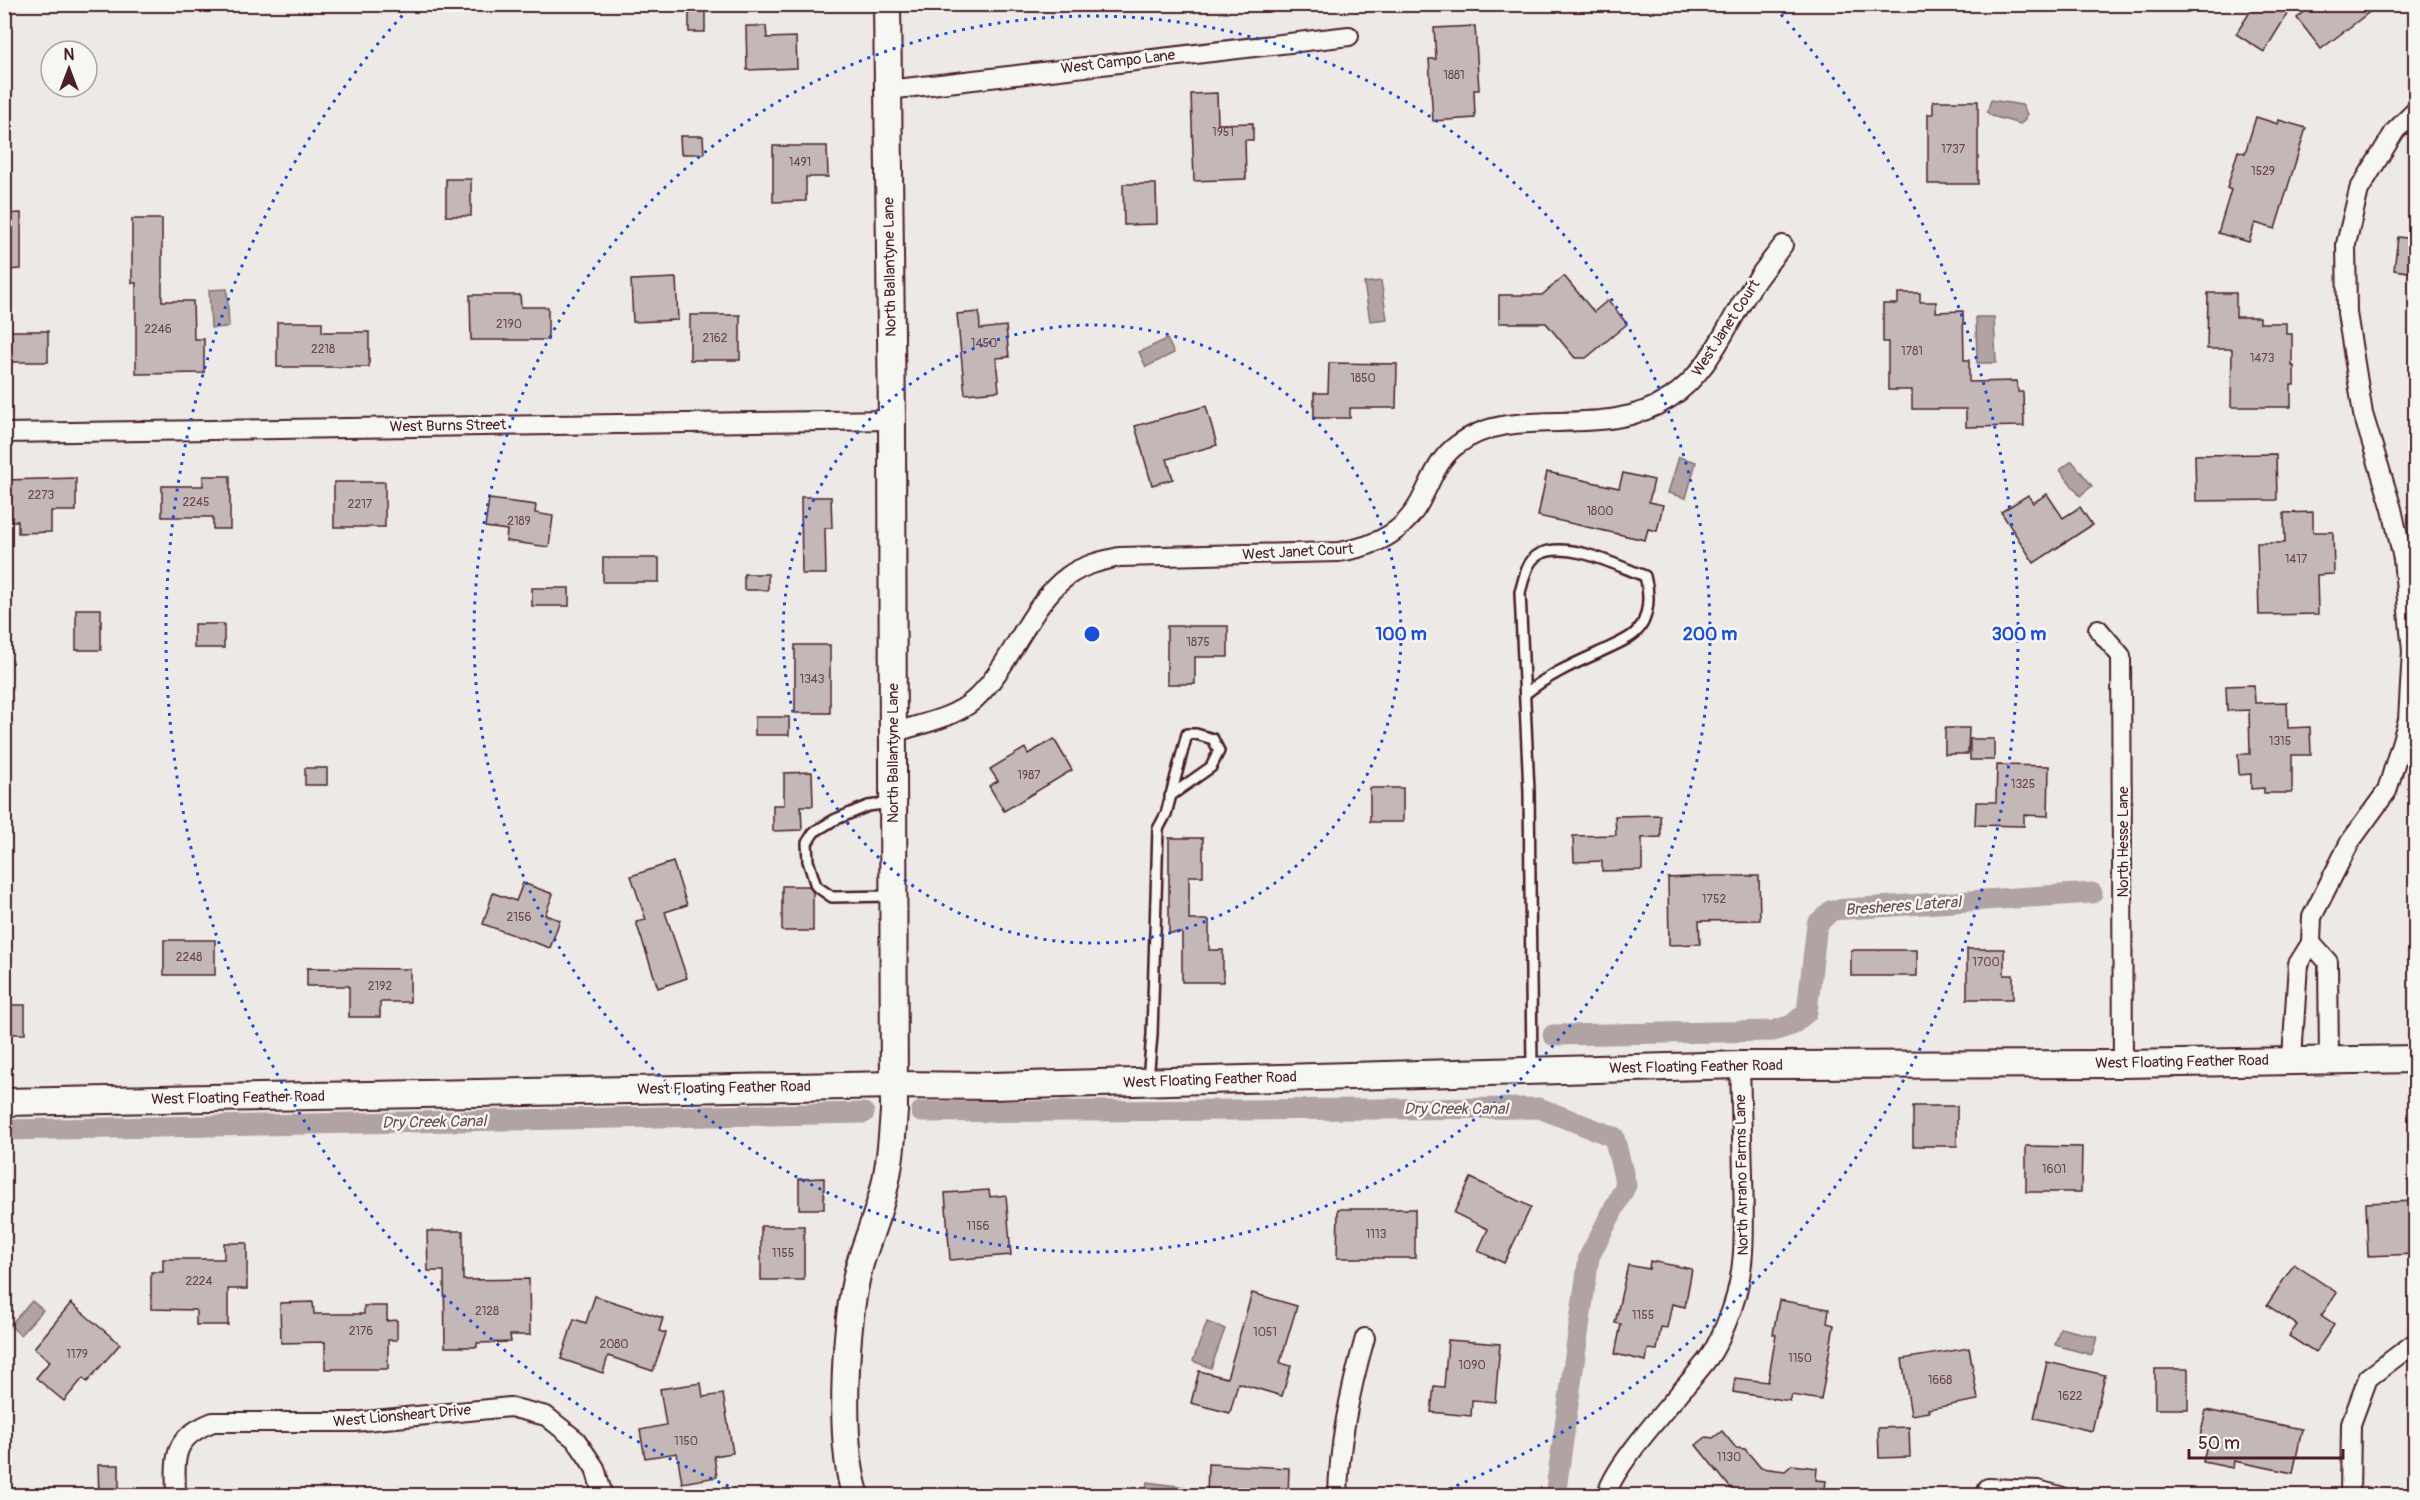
<svg xmlns="http://www.w3.org/2000/svg" width="2420" height="1500" font-family="Pangolin,sans-serif">
<style>
.water{fill:#b1a2a3;stroke:#886e73;stroke-width:1.5}
.lines{fill:none;stroke-linecap:round;stroke-linejoin:round}
.canal{stroke:#b1a2a3;stroke-width:21}
.building{fill:#c4b7b7;stroke:#4a1f2b;stroke-width:1.5}
.lane-casing{stroke:#4a1f2b;stroke-width:14}
.street-casing{stroke:#4a1f2b;stroke-width:22}
.secondary-casing{stroke:#4a1f2b;stroke-width:30}
.lane{stroke:#f6f6f2;stroke-width:9}
.street{stroke:#f6f6f2;stroke-width:18}
.secondary{stroke:#f6f6f2;stroke-width:26}
.ring{fill:none;stroke:#1d4ed8;stroke-width:3;stroke-dasharray:3 6}
.labels{text-anchor:middle;dominant-baseline:central;stroke-width:5;stroke-linejoin:round;paint-order:stroke}
.number-label{font-size:12px;fill:#68454e}
.street-label{font-size:15px;fill:#4a1f2b;stroke:#f6f6f2}
.water-label{font-size:16px;font-style:italic;fill:#6e4d55;stroke:#f6f6f2}
.centre{fill:#1d4ed8;stroke:#f6f6f2;stroke-width:3}
.ring-label{font-size:18px;text-anchor:middle;font-weight:bold;fill:#1d4ed8;stroke:#f6f6f2;stroke-width:5;stroke-linejoin:round;paint-order:stroke}
</style>
<rect width="100%" height="100%" fill="#ece9e6"/>
<filter id="ink" filterUnits="userSpaceOnUse"><feTurbulence type="fractalNoise" baseFrequency=".0167" numOctaves="2"/><feDisplacementMap in="SourceGraphic" scale="12" xChannelSelector="R" yChannelSelector="G"/><feConvolveMatrix kernelMatrix="1 2 1 2 8 2 1 2 1" color-interpolation-filters="sRGB"/></filter>
<g filter="url(#ink)">
<g class="water">
<polygon points="1991,100 2022,105 2027,114 2024,121 2020,124 1992,116 1987,112"/>
<polygon points="1381,281 1387,319 1370,321 1364,283"/>
<polygon points="227,289 229,327 211,328 209,290"/>
<polygon points="1976,317 1994,317 1996,363 1977,363"/>
<polygon points="1167,339 1174,353 1146,367 1139,352"/>
<polygon points="1679,457 1696,462 1686,498 1668,493"/>
<polygon points="2072,461 2092,486 2080,496 2060,470"/>
<polygon points="32,1301 43,1310 20,1335 10,1325"/>
<polygon points="1207,1322 1225,1329 1211,1368 1193,1361"/>
<polygon points="2060,1328 2097,1337 2092,1355 2055,1345"/>
<polygon points="1147,1482 1184,1487 1183,1495 1145,1495"/>
</g>
<g class="lines">
<g class="canal">
<polyline points="1553,1035 1773,1031 1792,1025 1807,1012 1817,924 1832,910 2092,893"/>
<polyline points="921,1112 1539,1108 1614,1137 1626,1185 1589,1257 1555,1496"/>
<polyline points="4,1130 864,1113"/>
</g>
</g>
<g class="building">
<rect x="689" y="4" width="16" height="28"/>
<polygon points="2255,4 2274,4 2288,13 2264,52 2236,34"/>
<polygon points="2314,4 2380,4 2321,49 2297,18"/>
<polygon points="746,26 766,26 767,38 796,37 797,68 747,70"/>
<polygon points="1475,26 1479,90 1474,90 1475,118 1433,121 1429,59 1436,59 1434,28"/>
<polygon points="1217,93 1218,124 1253,123 1253,140 1245,140 1246,179 1194,181 1191,94"/>
<polygon points="1933,101 1978,101 1978,184 1928,184 1928,114 1933,114"/>
<polygon points="2256,117 2278,124 2279,120 2306,128 2275,229 2255,223 2249,242 2218,233 2231,190 2227,188 2238,151 2245,153"/>
<polygon points="680,136 703,136 704,154 681,154"/>
<polygon points="773,146 827,146 828,177 806,177 806,201 773,202"/>
<rect x="446" y="179" width="25" height="37"/>
<polygon points="1123,184 1156,184 1157,224 1124,225"/>
<polygon points="21,213 21,269 4,270 4,214"/>
<polygon points="132,219 162,219 162,301 193,301 194,339 204,339 204,373 136,374 136,283 132,283"/>
<polygon points="2398,237 2415,239 2415,273 2394,270"/>
<polygon points="1564,276 1594,312 1608,300 1627,324 1586,358 1575,358 1546,323 1499,323 1499,295 1542,295"/>
<polygon points="676,278 678,320 633,322 631,280"/>
<polygon points="1898,293 1920,293 1920,302 1936,302 1936,312 1963,311 1964,360 1969,360 1969,382 2017,381 2018,392 2023,392 2024,426 1966,427 1966,409 1912,409 1912,390 1888,390 1888,342 1883,342 1883,304 1898,304"/>
<polygon points="2208,293 2236,293 2236,317 2260,317 2260,323 2286,323 2286,334 2292,334 2292,366 2294,366 2294,385 2291,385 2291,407 2231,407 2232,349 2207,349"/>
<polygon points="470,295 520,295 521,307 548,307 548,340 471,340"/>
<polygon points="979,312 980,329 1006,326 1009,357 996,358 999,391 965,394 957,314"/>
<rect x="690" y="315" width="50" height="45"/>
<polygon points="277,322 322,322 322,332 369,332 369,367 277,367"/>
<rect x="4" y="331" width="44" height="31"/>
<polygon points="1329,363 1397,364 1396,408 1350,408 1350,418 1314,418 1314,393 1328,393"/>
<polygon points="1206,406 1217,445 1167,459 1173,479 1152,485 1135,426"/>
<polygon points="2276,454 2277,500 2196,501 2195,455"/>
<polygon points="1547,472 1619,488 1623,473 1654,480 1649,502 1663,505 1657,531 1648,529 1645,540 1538,516"/>
<polygon points="203,476 230,476 230,529 213,529 213,517 162,517 162,486 203,486"/>
<polygon points="76,478 76,511 51,511 51,532 18,533 18,521 6,521 5,480"/>
<rect x="334" y="482" width="51" height="45"/>
<polygon points="2047,494 2063,518 2080,507 2092,525 2034,563 2001,512 2028,495 2033,503"/>
<polygon points="801,497 831,497 832,528 825,528 826,574 802,574"/>
<polygon points="489,499 536,505 535,513 553,516 549,547 506,541 507,530 485,527"/>
<polygon points="2313,512 2313,532 2333,532 2334,574 2317,575 2318,614 2259,615 2257,543 2285,543 2284,513"/>
<rect x="603" y="558" width="56" height="24"/>
<rect x="744" y="574" width="24" height="16"/>
<rect x="532" y="588" width="37" height="18"/>
<rect x="76" y="609" width="25" height="41"/>
<rect x="194" y="624" width="30" height="24"/>
<polygon points="1167,626 1228,626 1228,657 1195,657 1195,684 1167,684"/>
<rect x="795" y="645" width="35" height="68"/>
<polygon points="2254,685 2255,703 2287,702 2288,728 2310,727 2311,755 2292,755 2292,793 2264,793 2264,788 2251,789 2251,774 2239,775 2238,754 2250,754 2249,710 2227,711 2226,686"/>
<rect x="755" y="717" width="34" height="18"/>
<polygon points="1945,728 1969,728 1968,754 1945,754"/>
<polygon points="1054,739 1072,770 1004,811 989,786 998,781 990,769 1025,748 1028,754"/>
<rect x="1970" y="739" width="24" height="21"/>
<polygon points="1997,765 2049,766 2048,816 2024,815 2024,826 1975,825 1976,802 1996,802"/>
<rect x="305" y="768" width="22" height="17"/>
<polygon points="812,772 813,806 801,806 802,830 773,831 773,805 784,805 784,773"/>
<rect x="1370" y="788" width="33" height="34"/>
<polygon points="1660,815 1661,837 1642,838 1642,870 1602,871 1602,861 1574,862 1573,836 1616,835 1615,816"/>
<polygon points="1169,838 1203,838 1203,876 1189,876 1189,920 1209,920 1209,950 1223,950 1223,982 1182,982 1182,933 1169,933"/>
<polygon points="673,862 687,905 665,912 687,978 658,988 636,922 646,920 631,876"/>
<polygon points="1715,876 1759,876 1760,920 1699,921 1700,944 1669,945 1668,878"/>
<polygon points="523,883 553,894 545,915 560,920 550,948 483,924 493,893 516,901"/>
<polygon points="782,886 809,886 813,892 813,931 782,931"/>
<rect x="164" y="940" width="51" height="35"/>
<polygon points="1967,949 2004,949 2004,975 2013,975 2013,999 1967,999"/>
<rect x="1851" y="950" width="66" height="26"/>
<polygon points="307,968 410,969 410,1002 380,1002 380,1017 349,1017 349,986 307,986"/>
<rect x="4" y="1005" width="21" height="29"/>
<rect x="1913" y="1106" width="44" height="40"/>
<polygon points="2026,1146 2082,1147 2081,1192 2026,1192"/>
<polygon points="824,1178 824,1209 799,1209 799,1179"/>
<polygon points="1471,1178 1531,1207 1504,1263 1478,1251 1488,1229 1454,1213"/>
<polygon points="989,1190 990,1197 1006,1195 1011,1255 950,1260 945,1193"/>
<polygon points="2415,1201 2415,1254 2368,1256 2366,1203"/>
<polygon points="1338,1209 1415,1209 1415,1258 1337,1258"/>
<rect x="761" y="1226" width="43" height="54"/>
<polygon points="427,1231 463,1231 463,1280 529,1279 530,1335 510,1335 511,1342 477,1343 477,1347 445,1347 444,1271 428,1271"/>
<polygon points="224,1243 247,1243 247,1289 228,1289 228,1325 196,1325 196,1310 151,1309 151,1272 163,1272 163,1259 224,1259"/>
<polygon points="1650,1261 1692,1269 1685,1307 1672,1304 1667,1328 1661,1327 1657,1350 1648,1349 1646,1361 1615,1354 1621,1324 1615,1323 1628,1265 1649,1269"/>
<polygon points="2294,1264 2337,1293 2321,1316 2334,1325 2315,1353 2289,1336 2297,1325 2267,1305"/>
<polygon points="1252,1293 1297,1306 1280,1363 1291,1366 1282,1396 1238,1383 1230,1413 1191,1403 1199,1371 1227,1378"/>
<polygon points="595,1296 663,1318 659,1331 666,1333 653,1371 608,1356 603,1373 561,1359 574,1319 586,1323"/>
<polygon points="1779,1300 1829,1309 1827,1323 1834,1325 1821,1400 1792,1395 1790,1401 1733,1392 1735,1378 1768,1382 1776,1335 1773,1334"/>
<polygon points="313,1302 314,1314 364,1314 364,1306 387,1306 387,1321 397,1320 397,1340 388,1340 388,1369 325,1369 325,1342 281,1343 280,1303"/>
<polygon points="71,1303 120,1344 87,1382 83,1378 64,1401 36,1378 50,1361 34,1348"/>
<polygon points="1448,1340 1500,1344 1495,1402 1472,1400 1471,1416 1431,1412 1434,1386 1444,1387"/>
<polygon points="1969,1348 1978,1400 1928,1409 1929,1412 1911,1415 1902,1359"/>
<polygon points="2047,1362 2105,1375 2092,1431 2034,1418"/>
<rect x="2155" y="1369" width="33" height="40"/>
<polygon points="701,1383 703,1397 723,1394 733,1453 714,1456 717,1477 682,1483 677,1453 645,1458 640,1430 666,1425 660,1389"/>
<polygon points="2206,1410 2302,1429 2293,1473 2234,1461 2233,1468 2203,1462 2208,1439 2200,1437"/>
<polygon points="1909,1427 1910,1457 1879,1458 1878,1428"/>
<polygon points="1722,1431 1736,1448 1745,1449 1761,1468 1785,1471 1792,1465 1817,1468 1816,1480 1826,1481 1824,1496 1737,1496 1696,1445 1706,1437 1713,1438"/>
<polygon points="1208,1464 1289,1468 1288,1496 1207,1496"/>
<polygon points="98,1465 119,1465 119,1496 99,1496"/>
</g>
<g class="lines">
<defs>
<g id="lane">
<path d="M1525,694C1547,676 1571,665 1598,653C1609,647 1625,642 1635,633C1650,620 1650,594 1645,576C1617,566 1567,539 1538,555C1526,562 1524,580 1520,592L1529,791L1532,1069"/>
<polyline points="891,803 868,806 834,820 814,832 807,843 808,861 816,886 832,897 892,896"/>
<polyline points="1148,1079 1152,1035 1158,829 1166,814 1187,734 1196,734 1213,739 1219,751 1211,767 1170,796"/>
</g>
<g id="street">
<polyline points="888,90 1349,36"/>
<polyline points="4,433 892,420"/>
<polyline points="2098,629 2121,656 2123,1064"/>
<path d="M893,733C919,724 953,719 974,700C1011,667 1030,603 1068,576C1083,565 1101,561 1119,557L1339,552C1378,546 1407,531 1424,494C1433,476 1440,457 1457,445C1515,401 1601,443 1670,398C1708,373 1724,330 1748,293C1758,276 1771,261 1783,245"/>
<polyline points="2311,943 2312,917 2350,842 2387,791 2408,720 2412,651 2403,559 2392,509 2363,414 2347,313 2346,244 2359,190 2395,131 2416,110"/>
<polyline points="2292,1059 2298,964 2311,943 2328,962 2329,1059"/>
<polyline points="1988,1488 2038,1490 2060,1496"/>
<path d="M176,1496C175,1456 172,1438 213,1422H354L510,1407L546,1416L576,1440L595,1468L603,1496"/>
<path d="M1338,1496C1339,1441 1350,1390 1365,1338"/>
<path d="M1607,1496C1609,1468 1687,1387 1707,1360C1715,1350 1721,1336 1726,1324C1748,1276 1744,1226 1743,1175C1742,1139 1741,1102 1740,1065"/>
<polyline points="2350,1496 2351,1424 2368,1378 2413,1344"/>
</g>
<g id="secondary">
<polyline points="4,1102 894,1085 993,1086 1740,1065 2123,1064 2416,1059"/>
<path d="M856,1496C838,1443 845,1322 859,1267C866,1242 877,1218 883,1193C890,1166 892,1139 894,1111L892,420L887,4"/>
</g>
</defs>
<use href="#lane" class="lane-casing"/>
<use href="#street" class="street-casing"/>
<use href="#secondary" class="secondary-casing"/>
<use href="#lane" class="lane"/>
<use href="#street" class="street"/>
<use href="#secondary" class="secondary"/>
</g>
</g>
<g class="ring">
<circle cx="1092" cy="634" r="309"/>
<circle cx="1092" cy="634" r="618"/>
<path d="M745 1493A927 927 0 0 1 409 8M1775 8A927 927 0 0 1 1439 1493"/>
</g>
<g class="labels">
<g class="number-label">
<text x="1454" y="75">1881</text>
<text x="1223" y="132">1951</text>
<text x="1953" y="149">1737</text>
<text x="800" y="162">1491</text>
<text x="2263" y="171">1529</text>
<text x="509" y="324">2190</text>
<text x="158" y="329">2246</text>
<text x="715" y="338">2162</text>
<text x="984" y="343">1450</text>
<text x="323" y="349">2218</text>
<text x="1912" y="351">1781</text>
<text x="2262" y="358">1473</text>
<text x="1363" y="378">1850</text>
<text x="41" y="495">2273</text>
<text x="196" y="502">2245</text>
<text x="360" y="504">2217</text>
<text x="1600" y="511">1800</text>
<text x="519" y="521">2189</text>
<text x="2296" y="559">1417</text>
<text x="1198" y="642">1875</text>
<text x="812" y="679">1343</text>
<text x="2280" y="741">1315</text>
<text x="1029" y="775">1987</text>
<text x="2023" y="784">1325</text>
<text x="1714" y="899">1752</text>
<text x="519" y="917">2156</text>
<text x="189" y="957">2248</text>
<text x="1986" y="962">1700</text>
<text x="380" y="986">2192</text>
<text x="2054" y="1169">1601</text>
<text x="978" y="1226">1156</text>
<text x="1376" y="1234">1113</text>
<text x="783" y="1253">1155</text>
<text x="199" y="1281">2224</text>
<text x="487" y="1311">2128</text>
<text x="1643" y="1315">1155</text>
<text x="361" y="1331">2176</text>
<text x="1265" y="1332">1051</text>
<text x="614" y="1344">2080</text>
<text x="77" y="1354">1179</text>
<text x="1800" y="1358">1150</text>
<text x="1472" y="1365">1090</text>
<text x="1940" y="1380">1668</text>
<text x="2070" y="1396">1622</text>
<text x="686" y="1441">1150</text>
<text x="1729" y="1457">1130</text>
</g>
<g class="street-label">
<text transform="translate(1118 62) rotate(-7)">West Campo Lane</text>
<text transform="translate(890 267) rotate(-91)">North Ballantyne Lane</text>
<text transform="translate(1726 328) rotate(-57)">West Janet Court</text>
<text transform="translate(448 426) rotate(-1)">West Burns Street</text>
<text transform="translate(1298 552) rotate(-3)">West Janet Court</text>
<text transform="translate(893 753) rotate(-90)">North Ballantyne Lane</text>
<text transform="translate(2123 842) rotate(-90)">North Hesse Lane</text>
<text transform="translate(2182 1062) rotate(-1)">West Floating Feather Road</text>
<text transform="translate(1696 1067) rotate(-1)">West Floating Feather Road</text>
<text transform="translate(1210 1080) rotate(-2)">West Floating Feather Road</text>
<text transform="translate(724 1088) rotate(-1)">West Floating Feather Road</text>
<text transform="translate(238 1098) rotate(-1)">West Floating Feather Road</text>
<text transform="translate(1742 1175) rotate(-91)">North Arrano Farms Lane</text>
<text transform="translate(402 1416) rotate(-5)">West Lionsheart Drive</text>
</g>
<g class="water-label">
<text transform="translate(1903 906) rotate(-4)">Bresheres Lateral</text>
<text x="1456" y="1109">Dry Creek Canal</text>
<text transform="translate(434 1122) rotate(-1)">Dry Creek Canal</text>
</g>
</g>
<circle cx="1092" cy="634" r="9" class="centre"/>
<g class="ring-label">
<text x="1401" y="640">100 m</text>
<text x="1710" y="640">200 m</text>
<text x="2019" y="640">300 m</text>
</g>
<rect width="2420" height="1500" fill="none" stroke="#f6f6f2" stroke-width="24"/>
<rect x="12" y="12" width="2396" height="1476" fill="none" stroke="#4a1f2b" stroke-width="2" filter="url(#ink)"/>
<g transform="translate(69 69)"><circle r="28" fill="#f6f6f2" stroke="#b1a0a2" stroke-width="1.5"/>
<path d="M0-4.5L10 22L0 15L-10 22Z" fill="#4a1f2b"/>
<text y="-9" font-size="16" font-weight="bold" text-anchor="middle" fill="#4a1f2b">N</text>
</g>
<path d="M2189 1449v9h154v-9" fill="none" stroke="#4a1f2b" stroke-width="3"/>
<text x="2198" y="1449" font-size="18" fill="#4a1f2b" stroke="#f6f6f2" stroke-width="4.5" paint-order="stroke">50 m</text>
</svg>
